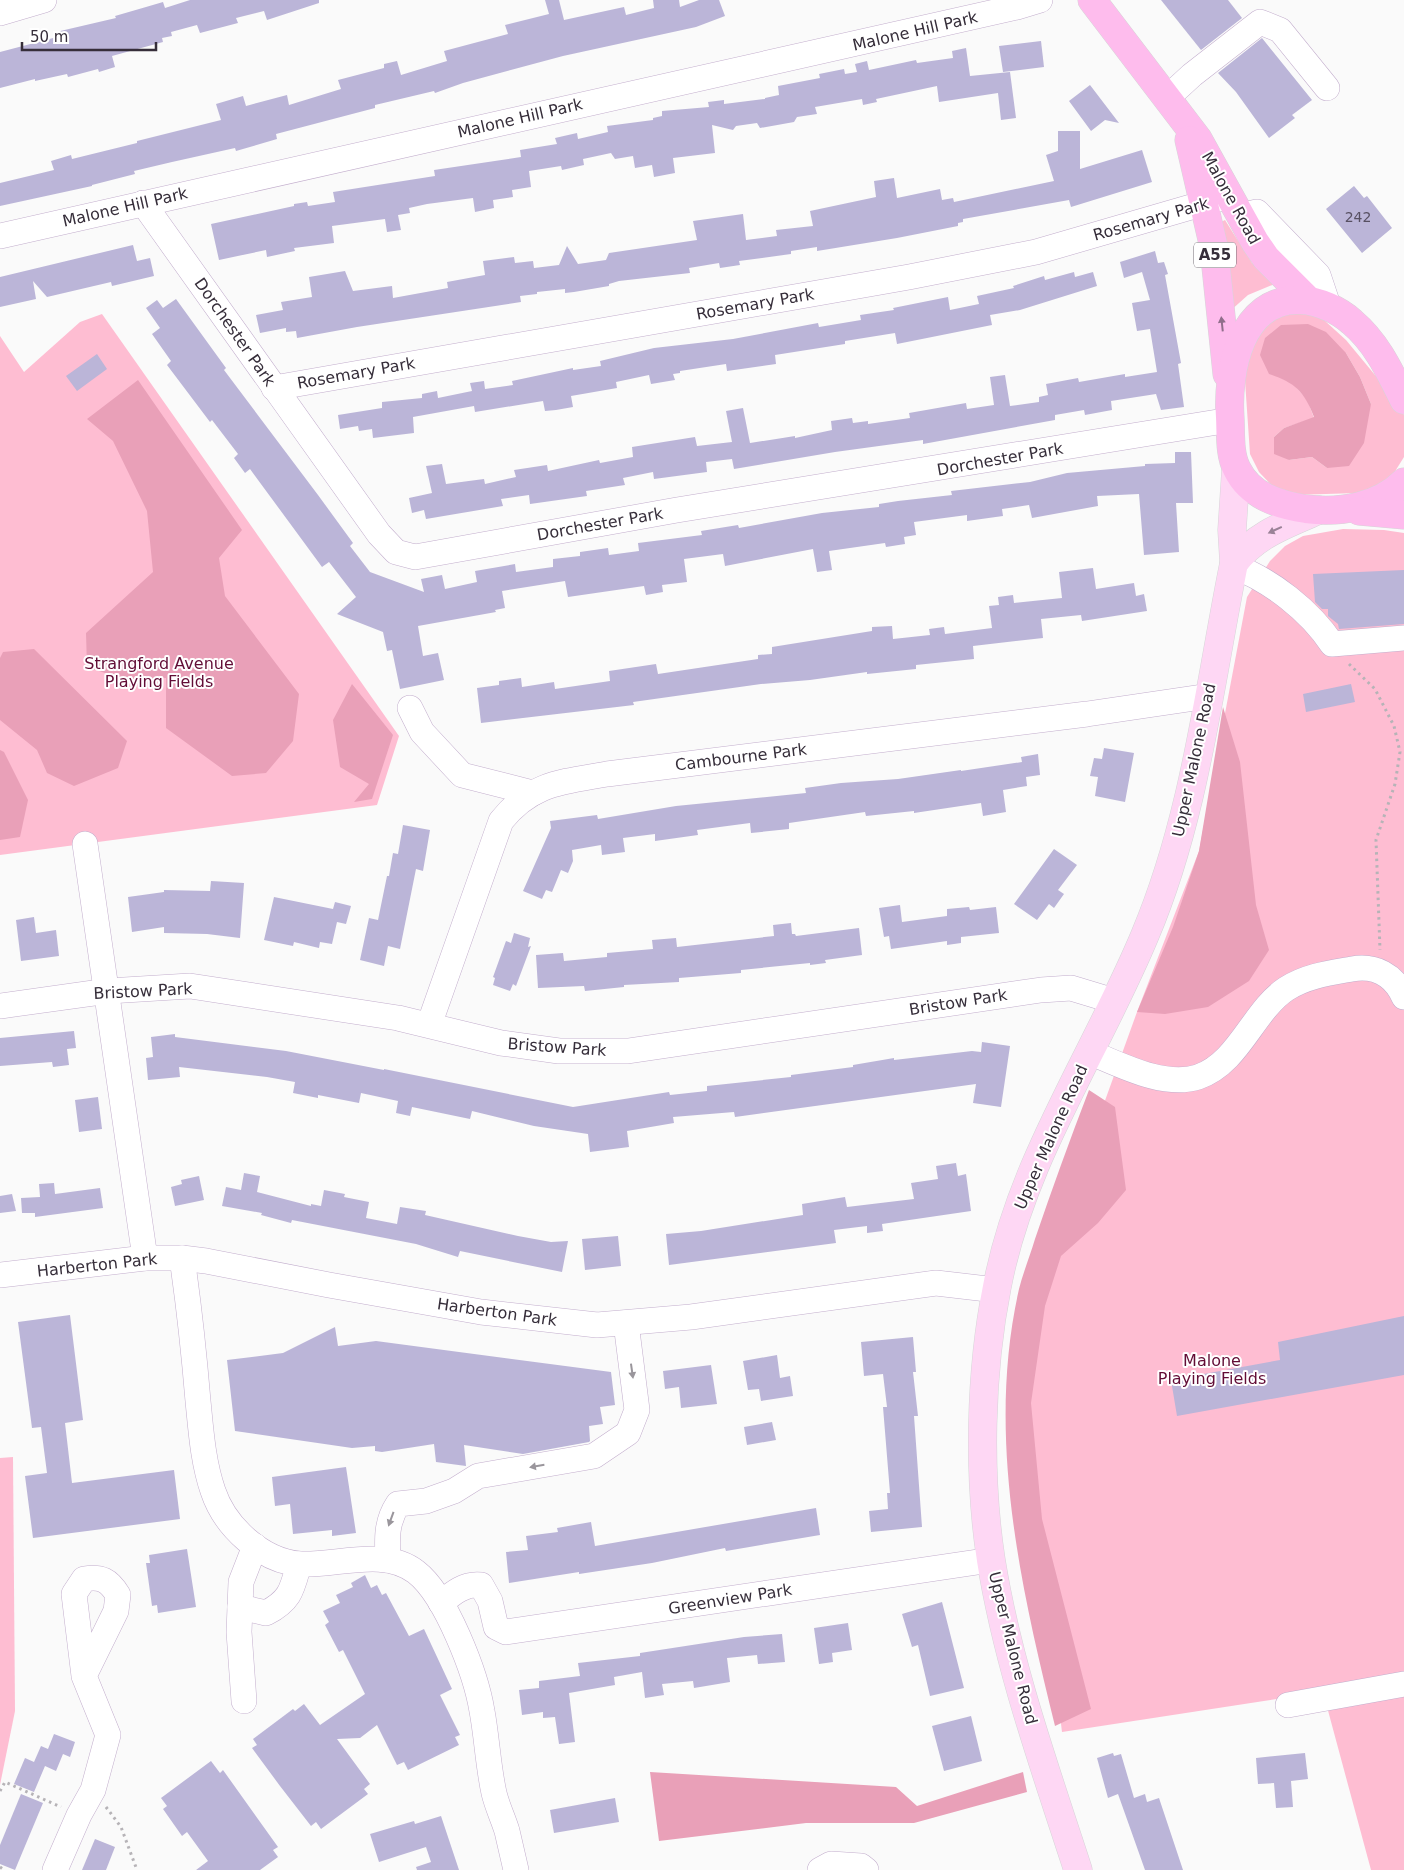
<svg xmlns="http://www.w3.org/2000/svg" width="1404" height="1870" font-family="'DejaVu Sans',sans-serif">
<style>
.green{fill:#febdd2;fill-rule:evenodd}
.forest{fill:#e9a0b8}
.building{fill:#bbb5d8}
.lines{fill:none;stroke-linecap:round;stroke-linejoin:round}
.minor-casing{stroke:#c3aecd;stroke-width:26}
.major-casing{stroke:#d7d5d8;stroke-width:29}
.highway-casing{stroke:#d7d5d8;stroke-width:29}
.path{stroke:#b6b3b7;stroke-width:3;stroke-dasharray:2.5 4;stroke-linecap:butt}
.minor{stroke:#fff;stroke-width:25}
.major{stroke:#fed7f4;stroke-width:28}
.highway{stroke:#febced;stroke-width:28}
.oneway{fill:#906e8b}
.oneway2{fill:#9a8297}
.oneway3{fill:#9a969c}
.labels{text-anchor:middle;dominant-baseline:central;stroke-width:4;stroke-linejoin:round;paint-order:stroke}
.number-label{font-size:14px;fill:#575062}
.shield{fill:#fff;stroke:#726d75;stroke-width:1}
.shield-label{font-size:15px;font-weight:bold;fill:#362e3a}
.street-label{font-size:16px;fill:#362e3a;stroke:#fff}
.park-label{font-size:16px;fill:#620d36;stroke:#fff}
</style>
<rect width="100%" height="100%" fill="#fafafa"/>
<g class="green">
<polygon points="1225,220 1252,263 1277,283 1248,295 1229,312 1217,224"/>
<path d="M1306,312L1324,320L1346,340L1399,404L1404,415V457L1394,473L1377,486L1358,493L1293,495L1274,488L1259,472L1250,454L1244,366L1248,346L1273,315ZM1346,353L1360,377L1371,404L1327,468L1312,457L1289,460L1274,437L1284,428L1314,418L1307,399L1291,382Z"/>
<polygon points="102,314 399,736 377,805 0,855 0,336 24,372 80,322"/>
<polygon points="1343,529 1384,530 1404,533 1404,1870 1371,1870 1323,1692 1062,1732 1016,1347 1137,1012 1199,851 1247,597 1270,561 1285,546 1303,536"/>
<polygon points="13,1457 15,1711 0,1785 0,1458"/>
</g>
<g class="forest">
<path d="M1308,324L1326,332L1346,353L1360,377L1371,404L1364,443L1349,466L1327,468L1312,457L1289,460L1274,454V437L1284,428L1314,417C1304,391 1295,383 1269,374L1260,355L1265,338L1281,325Z"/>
<polygon points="138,380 242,530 219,558 225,596 299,694 293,741 266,773 232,776 166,728 166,678 129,681 87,667 86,633 153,572 147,511 113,441 87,419"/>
<polygon points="34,649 127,741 118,768 74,786 47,773 37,750 0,720 0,658 3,652"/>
<polygon points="352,684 393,735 372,799 354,802 369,784 340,767 333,720"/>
<polygon points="1223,707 1240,762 1256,905 1269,950 1249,981 1208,1007 1165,1014 1137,1012 1173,927 1199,851"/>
<polygon points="0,750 4,752 28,800 20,837 0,840"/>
<path d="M1089,1090L1115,1107L1126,1190L1098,1223L1061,1256L1045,1306L1031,1403L1042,1519L1091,1709L1055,1726C1020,1584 986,1435 1019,1289C1023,1273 1030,1256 1035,1239C1052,1189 1070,1139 1089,1090Z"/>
<polygon points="650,1772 896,1787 917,1806 1023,1772 1027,1792 914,1823 806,1823 659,1841"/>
</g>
<g class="building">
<polygon points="190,0 319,0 319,3 267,20 264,11 236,18 238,23 200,33 197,25 171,32 172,36 162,38 163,42 112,56 115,67 99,72 98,69 68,77 67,74 35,81 35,79 0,88 0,52 57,37 56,32 116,18 115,16 146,7 163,2 165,8"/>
<polygon points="545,0 559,0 564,20 624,7 626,15 654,8 653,0 679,0 680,7 699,0 719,0 725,16 696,27 563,56 463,83 435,93 434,91 375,105 375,108 276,134 277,139 236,151 235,148 172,162 134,171 135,174 92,185 92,186 0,206 0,183 54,170 51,161 71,155 72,159 137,143 137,141 221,120 216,104 243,96 246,106 287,95 289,105 341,89 338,80 384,68 384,64 397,61 401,75 447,61 444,51 508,34 505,25 549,14"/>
<polygon points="1161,0 1228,0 1242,18 1201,50"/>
<polygon points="1262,38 1312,100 1292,115 1295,118 1269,138 1236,92 1218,73"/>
<polygon points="1041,41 1044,67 1003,72 999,46"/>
<polygon points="966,48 970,76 1010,72 1016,118 1001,120 998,93 939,102 937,86 876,99 877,102 863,105 862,99 815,107 817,114 797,117 794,122 760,128 757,123 736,126 733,130 712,125 715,153 673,158 675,173 654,177 652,165 635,168 633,156 615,159 611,153 583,159 584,165 562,170 561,166 529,171 531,187 512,190 513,197 493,200 494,208 475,212 473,198 427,204 409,208 410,213 398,215 401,230 387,232 385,219 332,226 334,243 294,248 295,251 267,257 266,250 219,260 211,224 294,206 294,204 307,202 308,206 335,202 333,192 435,176 434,170 521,157 520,150 557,144 555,138 577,133 578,139 608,132 607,126 653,120 653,118 662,116 662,111 709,107 708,102 724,100 724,104 765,99 765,98 779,95 778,86 820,78 819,74 844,69 845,74 857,72 855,64 867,61 869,70 916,60 917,63 953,58 952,51"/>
<polygon points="1090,85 1119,123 1105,120 1091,131 1069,101"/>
<polygon points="1058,131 1080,131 1080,169 1142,150 1152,182 1071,207 1069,200 963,219 963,222 958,223 958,226 897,238 817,251 817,247 791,251 791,254 739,261 740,265 720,268 719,263 689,268 690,273 619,281 609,284 609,286 574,292 565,293 565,289 537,292 537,294 520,296 521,302 357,327 297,338 296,331 286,332 286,328 260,333 256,315 283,310 281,302 312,297 309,277 345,271 353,291 392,286 393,298 448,288 447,282 485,275 483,261 514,257 515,263 533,261 534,268 559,265 567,246 578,264 606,260 609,253 697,240 693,221 743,214 746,240 777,236 776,230 813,226 810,211 876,197 874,181 894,178 897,198 940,189 942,200 953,198 954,202 1054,181 1046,155 1058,151"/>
<polygon points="1354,186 1364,198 1367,196 1392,228 1362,253 1326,209"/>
<polygon points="133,245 137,261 150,258 154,276 112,286 111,282 47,297 33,281 36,299 0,307 0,277"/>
<polygon points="1155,251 1158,263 1164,262 1168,274 1165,275 1181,363 1178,364 1184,407 1161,410 1156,394 1111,401 1112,410 1085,415 1084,410 1055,415 1055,420 923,444 923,440 835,452 734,469 732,459 706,462 707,472 654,479 653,472 623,478 625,485 586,491 587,496 530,504 529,495 501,499 503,506 426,519 424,510 412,513 409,498 432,493 426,466 442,464 446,484 484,479 485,484 516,477 514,470 547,465 548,471 599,460 600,463 633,457 632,447 695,437 697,446 732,442 726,411 743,408 750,443 795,436 795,438 832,430 831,421 852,418 853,423 868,421 868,424 910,418 909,413 966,403 967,409 994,405 990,377 1005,375 1010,406 1039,402 1039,397 1048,395 1046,384 1078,378 1079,382 1125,374 1125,377 1157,372 1150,329 1137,331 1132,303 1150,300 1142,272 1124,278 1120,262"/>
<polygon points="1074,272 1075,277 1093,272 1097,286 1020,310 990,315 992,325 897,344 895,333 845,341 845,344 775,355 776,364 727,371 726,364 680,371 680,373 673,374 675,380 651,384 649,375 616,382 617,388 571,396 573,407 556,410 545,411 543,401 475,412 474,406 413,417 414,433 373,438 372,429 359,431 358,426 340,429 338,415 382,408 382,402 422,398 422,394 437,391 438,398 472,391 470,383 484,381 485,389 513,385 512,381 573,368 573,370 601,366 600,361 654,348 733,339 818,323 819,327 861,320 860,315 894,310 893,308 948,297 950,310 979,304 977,296 1014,288 1013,286 1044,276 1045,280"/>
<polygon points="176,299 226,368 224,370 318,495 353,543 350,546 370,572 424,592 421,579 442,575 445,589 477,582 475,571 515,564 516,572 553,567 553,559 580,556 580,552 608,548 609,555 639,551 638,543 702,535 701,531 738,525 739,528 822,513 879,507 879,504 898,501 952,495 951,491 1030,482 1067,473 1145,466 1145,464 1175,463 1175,452 1191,452 1193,503 1176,503 1179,552 1144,555 1139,494 1097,496 1098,506 1032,518 1029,505 1002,509 1003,516 967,521 967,515 914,522 916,535 904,537 905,544 886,547 885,543 829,551 832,570 817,572 813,549 725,566 723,554 684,559 687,582 662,585 663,592 646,595 644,586 568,597 565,581 502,591 505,608 495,610 496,612 418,626 423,656 438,653 444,680 400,689 392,650 387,651 383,632 337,614 356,597 329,562 322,567 250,469 245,473 234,458 238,454 212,420 210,422 167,365 171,361 152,334 160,328 146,308 157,300 163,308"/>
<polygon points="97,354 107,369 77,391 66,376"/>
<polygon points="1093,568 1096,589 1134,583 1136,596 1144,594 1147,611 1082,621 1081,615 1041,619 1043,638 973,646 974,659 916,665 916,669 867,674 867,672 810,680 761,684 633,702 634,705 481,723 477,688 499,685 499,681 521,678 522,687 554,682 555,689 610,681 609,671 656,664 658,674 758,659 758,655 772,654 772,647 872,631 872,627 892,626 893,639 930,635 929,629 944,627 945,634 992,628 989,606 999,605 998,597 1013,595 1014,603 1062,598 1059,572"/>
<polygon points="1404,570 1404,624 1339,629 1338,624 1328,616 1328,609 1322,609 1315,602 1313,574"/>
<polygon points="1351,684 1355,702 1306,712 1303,694"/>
<polygon points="1104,748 1134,753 1125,802 1095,796 1098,777 1090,776 1094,758 1102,759"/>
<polygon points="1038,754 1040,775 1026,777 1027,786 1003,790 1006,812 983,816 981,803 914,813 914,811 866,816 865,812 789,823 789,829 751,833 750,823 697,830 698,835 655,841 655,834 623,838 625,852 602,855 601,845 572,850 573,861 568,873 561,870 552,892 546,890 542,899 523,891 551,828 550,821 597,815 598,819 676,806 806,793 805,788 841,783 898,779 961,770 961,771 1022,762 1021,757"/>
<polygon points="403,825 430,830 423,871 416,869 400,949 388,946 384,966 360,960 369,918 378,920 387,876 389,876 393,853 398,854"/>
<polygon points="1054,849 1077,865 1058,890 1064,894 1054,908 1049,904 1037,920 1014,904"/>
<polygon points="211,881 244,883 240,938 207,934 164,933 164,927 132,932 128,897 164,892 164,890 210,891"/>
<polygon points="274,897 333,909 335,902 351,906 346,924 337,922 332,944 320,942 319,948 294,942 293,946 264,940"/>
<polygon points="900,905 902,922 947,916 947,909 969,907 970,910 996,907 999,933 961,937 961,943 947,945 947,941 891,949 889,936 884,937 879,908"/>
<polygon points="34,917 36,933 56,930 59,956 21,961 16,920"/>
<polygon points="791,923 792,934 795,934 796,936 859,928 862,955 825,960 826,963 810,965 810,963 741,970 741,973 679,978 679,982 624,985 624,987 585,991 584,986 538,988 536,955 563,953 564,961 607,957 607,953 653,949 652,940 676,938 677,947 774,936 773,925"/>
<polygon points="514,933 530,938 528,947 531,946 516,986 513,984 510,991 493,985 495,978 493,977 506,941 511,943"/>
<polygon points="74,1031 76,1048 67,1049 69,1065 53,1067 52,1062 0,1066 0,1038"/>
<polygon points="175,1034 175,1037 286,1051 384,1070 384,1069 573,1107 669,1092 670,1095 707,1091 707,1086 791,1077 791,1075 853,1067 853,1065 894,1058 894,1060 972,1051 981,1052 982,1042 1010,1046 1001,1107 973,1103 976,1084 735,1117 734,1112 673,1117 674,1123 627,1131 629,1147 590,1152 588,1134 534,1126 472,1111 470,1119 412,1107 410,1116 396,1113 398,1101 361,1093 359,1103 318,1095 318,1098 293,1093 295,1082 267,1077 179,1067 180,1077 148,1080 146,1058 153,1057 151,1037"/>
<polygon points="98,1097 102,1129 79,1132 75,1100"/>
<polygon points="956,1163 958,1176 966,1174 971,1211 882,1224 883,1231 867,1233 867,1226 834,1230 836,1243 669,1265 666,1234 701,1231 803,1215 802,1204 845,1197 847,1207 914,1199 911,1183 938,1179 936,1166"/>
<polygon points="244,1173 260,1176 257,1192 311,1206 311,1204 321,1206 324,1190 345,1194 344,1197 369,1202 366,1218 397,1224 400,1207 426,1211 425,1215 518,1236 551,1242 568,1241 562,1272 460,1251 458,1257 416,1244 292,1220 291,1223 261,1215 262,1213 222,1206 226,1187 241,1190"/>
<polygon points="199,1176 204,1200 175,1206 171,1187 182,1184 181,1180"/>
<polygon points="54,1183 55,1194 100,1188 103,1208 35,1217 35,1213 22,1213 21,1198 40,1197 39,1184"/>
<polygon points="12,1194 16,1211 0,1213 0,1196"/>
<polygon points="618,1236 621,1266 585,1270 582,1239"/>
<polygon points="70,1315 83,1420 65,1423 72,1483 174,1470 180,1519 33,1538 25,1476 47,1473 41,1427 32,1428 18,1322"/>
<polygon points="1404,1316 1404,1375 1177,1416 1171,1380 1280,1360 1278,1342"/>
<polygon points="335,1327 338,1346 376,1341 611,1372 615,1405 600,1407 603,1424 589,1426 590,1441 589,1442 523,1454 464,1445 466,1466 436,1462 434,1444 382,1452 375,1451 375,1446 352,1448 235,1431 227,1360 283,1353"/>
<polygon points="913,1337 916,1372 913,1372 918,1416 914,1416 922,1527 871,1532 869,1511 888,1509 887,1493 890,1493 883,1407 887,1407 883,1374 864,1376 861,1342"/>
<polygon points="777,1355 780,1378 790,1376 793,1396 761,1401 759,1389 748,1390 743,1361"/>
<polygon points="711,1365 717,1404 681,1408 679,1387 665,1389 663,1371"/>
<polygon points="772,1422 776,1440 747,1445 744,1427"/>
<polygon points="346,1467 356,1533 332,1536 332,1530 293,1534 290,1504 275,1506 272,1477"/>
<polygon points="816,1508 820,1535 726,1551 725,1548 652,1563 579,1574 579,1572 509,1583 506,1552 528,1550 526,1536 558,1532 557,1528 591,1522 595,1546"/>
<polygon points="187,1549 196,1607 158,1613 157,1605 152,1606 146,1563 150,1563 149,1555"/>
<polygon points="365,1575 371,1588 377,1585 382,1595 386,1593 409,1636 424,1629 452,1689 440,1695 460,1735 455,1737 459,1745 408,1770 404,1762 397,1765 377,1725 360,1738 337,1739 370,1784 364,1789 368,1794 321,1829 316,1822 311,1826 280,1786 252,1748 257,1745 253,1739 293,1709 295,1711 304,1704 320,1725 365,1694 343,1650 339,1652 325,1625 329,1622 323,1611 340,1603 336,1595 353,1587 351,1583"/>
<polygon points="942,1602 964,1688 930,1696 918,1645 912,1647 902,1614"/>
<polygon points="848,1623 852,1650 832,1653 833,1662 819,1664 814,1628"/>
<polygon points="782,1634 785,1662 758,1664 757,1655 727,1658 730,1682 694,1688 693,1681 662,1684 664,1695 645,1698 642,1672 614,1677 615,1685 569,1693 575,1742 559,1744 555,1717 543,1718 543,1712 522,1715 519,1690 539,1688 539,1681 580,1676 578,1663 640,1656 640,1653 744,1637"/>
<polygon points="971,1716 982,1761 944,1771 932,1726"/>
<polygon points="54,1734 75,1742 70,1757 63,1754 56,1771 45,1766 34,1792 14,1784 25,1758 34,1762 41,1746 48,1749"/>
<polygon points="1113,1753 1114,1756 1121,1754 1134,1798 1145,1794 1147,1802 1159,1798 1183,1870 1145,1870 1118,1794 1108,1798 1097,1758"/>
<polygon points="1305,1753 1308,1779 1291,1781 1293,1807 1276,1808 1274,1783 1258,1784 1256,1758"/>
<polygon points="211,1761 220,1773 223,1770 278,1847 273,1850 278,1857 260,1870 196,1870 208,1861 187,1832 182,1836 163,1809 167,1806 161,1798"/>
<polygon points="21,1794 43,1803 15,1870 0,1864 0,1845"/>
<polygon points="615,1798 619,1822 554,1833 550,1810"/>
<polygon points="441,1816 459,1870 417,1870 416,1867 431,1862 426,1847 379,1862 370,1834 414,1821 415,1824"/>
<polygon points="95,1839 115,1847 106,1870 82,1870"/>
</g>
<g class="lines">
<defs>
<g id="minor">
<polyline points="0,13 44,0"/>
<polyline points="1167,98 1192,75 1260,22 1280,30 1327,88"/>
<polyline points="143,203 379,534 396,552 415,557 677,510 1230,420"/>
<polyline points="1240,216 1257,212 1318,275 1326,299"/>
<path d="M0,236C339,158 679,86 1017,7L1040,0"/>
<polyline points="274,388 909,277 1036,252 1222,198"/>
<path d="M1233,566C1271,580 1310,611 1332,644L1404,638"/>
<polyline points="410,708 422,732 462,775 533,793"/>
<polyline points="85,844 145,1258"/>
<polyline points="0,1006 108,991 190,986 398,1018 501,1043 559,1051 628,1051 1041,990 1071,988 1114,1001"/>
<path d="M429,1025L501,821C531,783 562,782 607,774L1087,714L1209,696"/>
<path d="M1089,1052C1121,1065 1164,1088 1198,1077C1239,1063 1253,1011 1286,989C1306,976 1329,973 1352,969C1375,965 1394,975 1404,997"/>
<path d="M182,1258C189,1306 194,1353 198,1401C201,1431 203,1462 213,1491C225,1527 262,1561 300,1564C337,1566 384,1547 416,1572C446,1595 476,1674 482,1711C487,1738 488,1766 494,1793C497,1806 503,1818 507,1831C510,1844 513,1857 516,1870"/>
<polyline points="0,1275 145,1258 182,1258 206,1261 329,1285 481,1312 597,1325 691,1317 936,1283 996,1290"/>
<path d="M388,1560C387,1539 386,1522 398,1504L426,1501L454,1491L478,1476L594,1456L628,1433L637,1410L626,1323"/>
<path d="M441,1603C453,1593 465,1583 481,1585L490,1601L496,1627L506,1632L991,1560"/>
<path d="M240,1607L266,1613C291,1600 292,1589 299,1564"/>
<polyline points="244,1701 239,1632 241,1582 255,1546"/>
<polyline points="1288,1705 1404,1684"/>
<path d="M55,1870L79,1815L93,1790L108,1735L84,1676L74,1594L84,1579C101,1576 109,1580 118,1595L116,1611L84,1676"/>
<polyline points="820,1870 831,1864 861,1866 866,1870"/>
</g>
<g id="major">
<path d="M1234,563C1256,534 1287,524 1319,510"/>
<path d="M1078,1870C1045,1768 1008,1666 991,1560C978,1475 980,1372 997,1287C1021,1160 1096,1053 1145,935C1195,817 1209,687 1234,563L1232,530L1236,469"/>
</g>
<g id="highway">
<polyline points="1092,0 1198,139 1255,242 1266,258 1308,300"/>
<polyline points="1189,140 1214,248 1227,374"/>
<path d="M1404,400C1390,372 1377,343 1352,322C1339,310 1319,301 1301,300C1240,297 1227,372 1230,417C1231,433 1229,454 1237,469C1250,496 1279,505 1306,509C1341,513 1379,507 1404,482"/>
<polyline points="1359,511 1404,515"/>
</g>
</defs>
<use href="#minor" class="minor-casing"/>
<use href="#major" class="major-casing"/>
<use href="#highway" class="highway-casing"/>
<g class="path">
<polyline points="1349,664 1375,689 1394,726 1400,752 1395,784 1376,840 1380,950"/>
<polyline points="0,1791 5,1782 61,1807"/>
<polyline points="106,1807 121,1827 137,1870"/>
<polyline points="0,1867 4,1870"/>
</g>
<use href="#minor" class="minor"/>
<use href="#major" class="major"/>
<use href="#highway" class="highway"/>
</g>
<defs><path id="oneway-solid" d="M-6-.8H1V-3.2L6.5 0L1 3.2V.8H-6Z" transform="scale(1.25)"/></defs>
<use class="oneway" href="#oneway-solid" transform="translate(1222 324) rotate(-96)"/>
<use class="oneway2" href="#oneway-solid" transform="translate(1275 530) rotate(155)"/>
<g class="oneway3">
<use href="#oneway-solid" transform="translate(632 1371) rotate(82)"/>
<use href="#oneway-solid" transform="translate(537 1466) rotate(170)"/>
<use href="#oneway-solid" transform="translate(391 1519) rotate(110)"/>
</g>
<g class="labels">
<g class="number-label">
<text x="1358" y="217">242</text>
</g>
<rect class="shield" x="1194" y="242.5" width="42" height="25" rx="4"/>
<g class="shield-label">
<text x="1215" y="255">A55</text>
</g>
<g class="street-label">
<text transform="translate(915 31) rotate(-13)">Malone Hill Park</text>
<text transform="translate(520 118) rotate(-13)">Malone Hill Park</text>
<text transform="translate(1231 198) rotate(61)">Malone Road</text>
<text transform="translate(125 207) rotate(-13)">Malone Hill Park</text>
<text transform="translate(1151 219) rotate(-16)">Rosemary Park</text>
<text transform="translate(755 304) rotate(-10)">Rosemary Park</text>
<text transform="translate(235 332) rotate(55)">Dorchester Park</text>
<text transform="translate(356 373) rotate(-10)">Rosemary Park</text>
<text transform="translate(1000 459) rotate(-10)">Dorchester Park</text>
<text transform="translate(600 524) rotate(-10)">Dorchester Park</text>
<text transform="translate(741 757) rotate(-7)">Cambourne Park</text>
<text transform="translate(1194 760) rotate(-78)">Upper Malone Road</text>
<text transform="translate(143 991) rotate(-3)">Bristow Park</text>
<text transform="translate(958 1002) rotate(-9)">Bristow Park</text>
<text transform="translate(557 1047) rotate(4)">Bristow Park</text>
<text transform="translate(1051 1137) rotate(-66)">Upper Malone Road</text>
<text transform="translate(97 1265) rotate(-6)">Harberton Park</text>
<text transform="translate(497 1312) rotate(8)">Harberton Park</text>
<text transform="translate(730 1599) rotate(-9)">Greenview Park</text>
<text transform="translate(1013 1648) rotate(76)">Upper Malone Road</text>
</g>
<g class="park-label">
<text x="159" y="663">Strangford Avenue<tspan x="159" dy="18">Playing Fields</tspan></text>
<text x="1212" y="1360">Malone<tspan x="1212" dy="18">Playing Fields</tspan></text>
</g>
</g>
<path d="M22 42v8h134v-8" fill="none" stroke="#362e3a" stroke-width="2.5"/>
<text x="30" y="42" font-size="15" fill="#362e3a" stroke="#ffffff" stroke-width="4" paint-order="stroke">50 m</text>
</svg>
